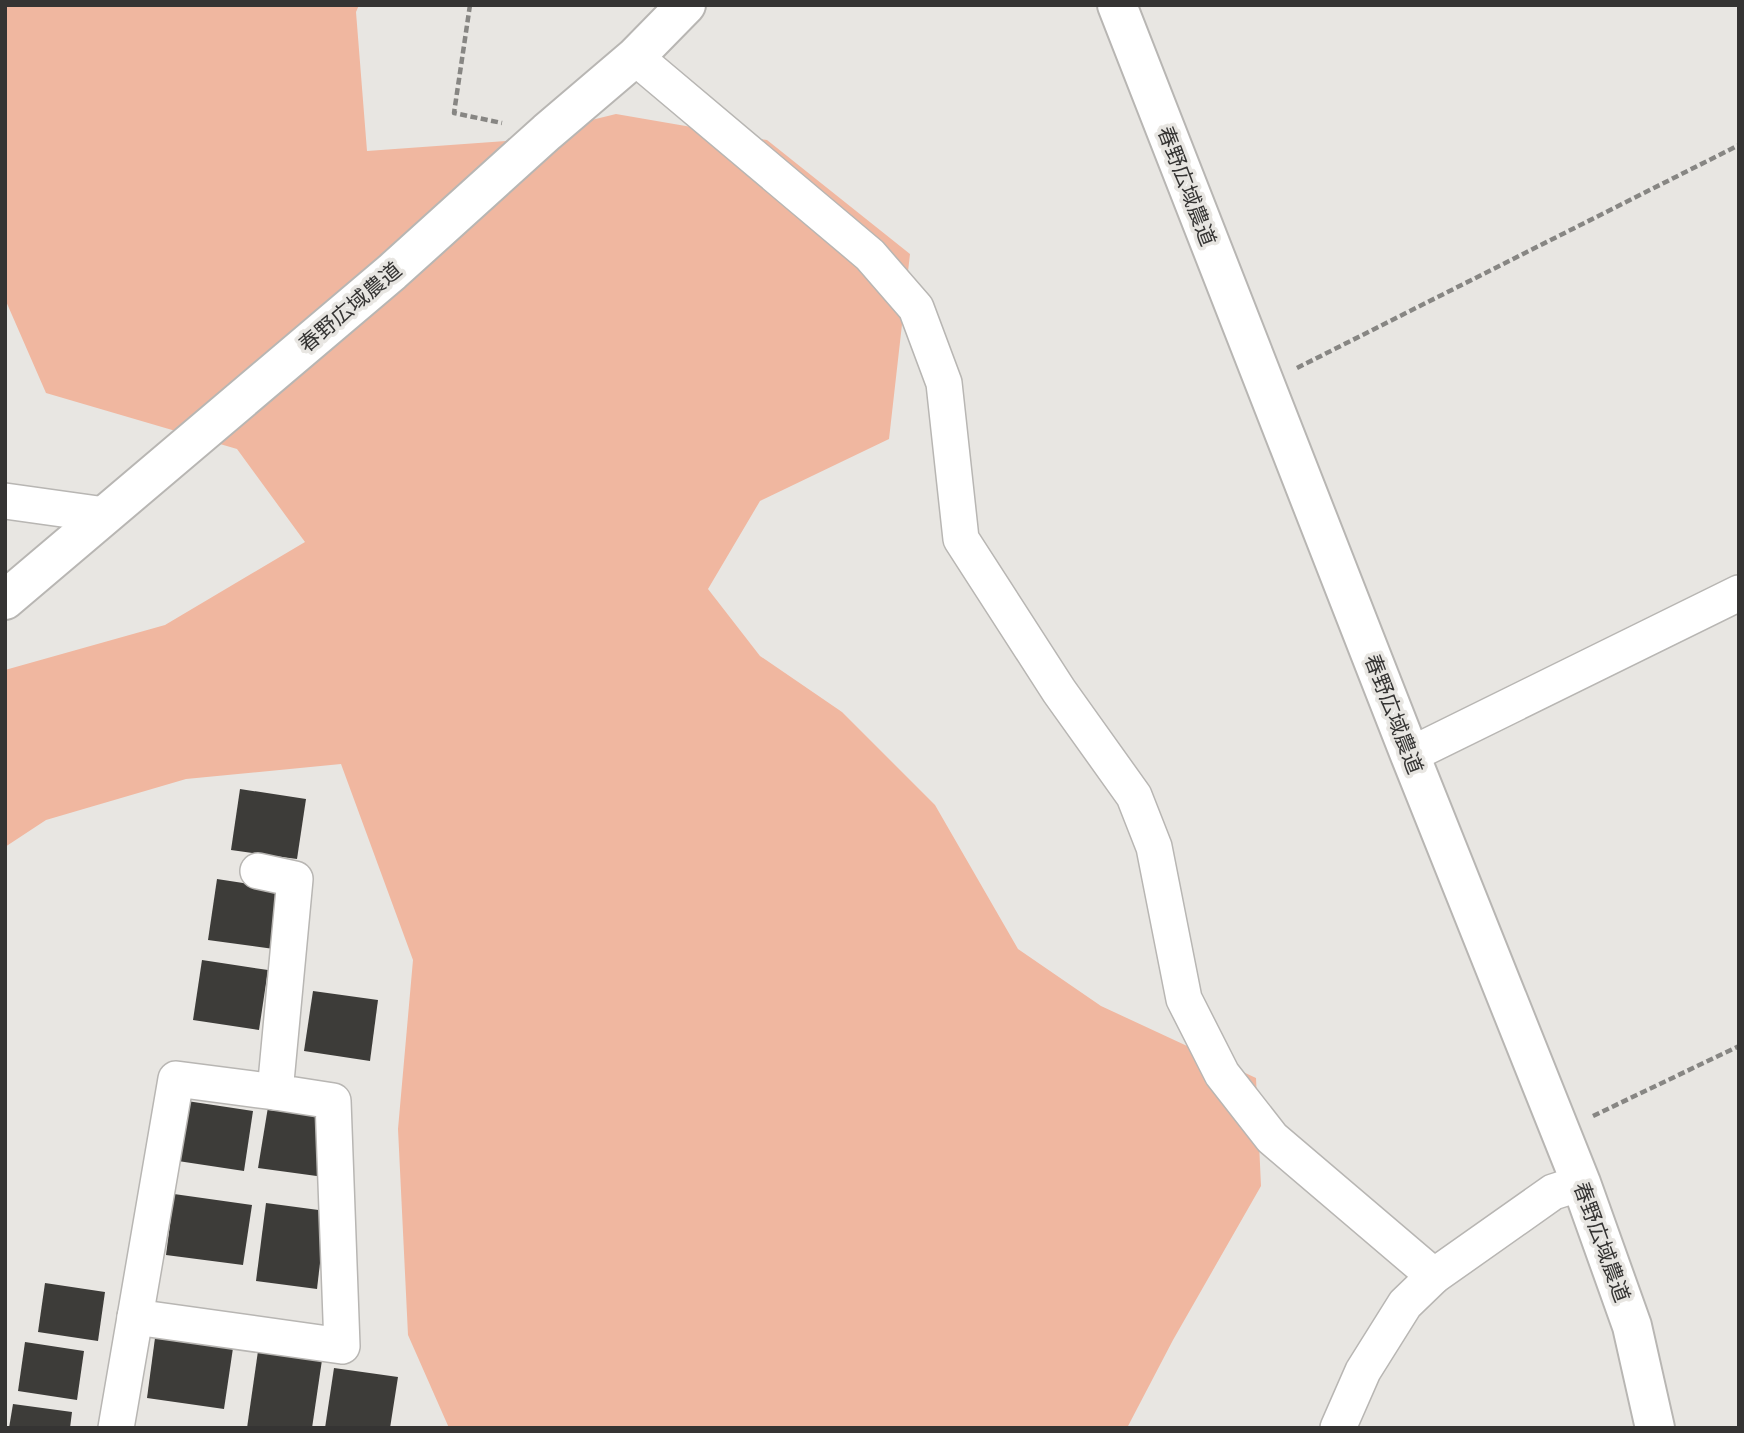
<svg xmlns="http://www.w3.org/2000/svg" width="1744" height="1433" font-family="'Work Sans','Noto Sans JP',sans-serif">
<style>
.green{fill:#f0b7a0}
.building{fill:#3d3c39}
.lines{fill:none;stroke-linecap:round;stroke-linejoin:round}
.minor-casing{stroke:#b8b6b3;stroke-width:38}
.tertiary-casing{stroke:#b8b6b3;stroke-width:42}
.path{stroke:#878683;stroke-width:4.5;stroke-dasharray:7 3.5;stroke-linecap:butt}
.minor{stroke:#fff;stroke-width:35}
.tertiary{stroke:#fff;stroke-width:38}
.labels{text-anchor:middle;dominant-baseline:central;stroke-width:7;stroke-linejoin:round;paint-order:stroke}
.street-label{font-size:21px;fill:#353433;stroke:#e8e6e2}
</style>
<rect width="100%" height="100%" fill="#e8e6e2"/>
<polygon class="green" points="5,5 359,5 356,12 367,151 506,141 616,114 767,140 910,254 889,439 760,501 708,589 760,656 842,712 935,805 1018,949 1101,1006 1256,1078 1261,1186 1173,1340 1127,1428 449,1428 408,1335 398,1129 413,960 341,764 186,779 46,820 5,847 5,670 165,625 305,542 237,449 46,393 5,299"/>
<g class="building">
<polygon points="240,789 306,799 297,859 231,850"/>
<polygon points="217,879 283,889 274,949 208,940"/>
<polygon points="202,960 268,970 259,1030 193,1020"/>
<polygon points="313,991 378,1000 370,1061 304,1051"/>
<polygon points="187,1101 253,1111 244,1171 178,1161"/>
<polygon points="268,1107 333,1117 324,1177 258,1168"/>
<polygon points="174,1194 252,1205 243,1265 166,1255"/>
<polygon points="266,1203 326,1211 317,1289 256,1281"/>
<polygon points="45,1283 105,1292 98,1341 38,1332"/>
<polygon points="155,1338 233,1348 224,1409 147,1398"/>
<polygon points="25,1342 84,1351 77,1400 18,1391"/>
<polygon points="258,1351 322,1360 312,1428 247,1428"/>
<polygon points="334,1368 398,1377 390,1428 325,1428"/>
<polygon points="13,1404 72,1412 70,1428 9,1428"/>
</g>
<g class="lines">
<defs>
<g id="minor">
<polyline points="635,57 870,255 916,308 944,383 961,539 1059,691 1134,796 1154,847 1184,999 1222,1074 1272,1138 1434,1276"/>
<polyline points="5,501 105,515"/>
<polyline points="1410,755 1739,593"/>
<polyline points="135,1317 342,1346 333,1101 275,1092 295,879 258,871"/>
<polyline points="116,1428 176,1079 275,1092"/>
<polyline points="1338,1428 1363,1371 1405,1304 1434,1276 1553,1192 1581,1183"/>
</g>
<g id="tertiary">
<polyline points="1117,5 1410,755 1581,1183 1632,1326 1655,1428"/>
<polyline points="5,600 392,272 547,132 635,57 686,5"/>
</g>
</defs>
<use href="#minor" class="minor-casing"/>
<use href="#tertiary" class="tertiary-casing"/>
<g class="path">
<polyline points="470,5 454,113 502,123"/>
<polyline points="1297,368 1739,145"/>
<polyline points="1593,1116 1739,1046"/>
</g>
<use href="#minor" class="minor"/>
<use href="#tertiary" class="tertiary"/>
</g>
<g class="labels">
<g class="street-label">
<text transform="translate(1187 186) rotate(69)">春野広域農道</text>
<text transform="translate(350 307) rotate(-40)">春野広域農道</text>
<text transform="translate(1394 714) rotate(69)">春野広域農道</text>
<text transform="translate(1602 1242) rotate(70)">春野広域農道</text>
</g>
</g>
<rect width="1744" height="1433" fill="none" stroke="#353433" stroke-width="14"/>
</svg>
